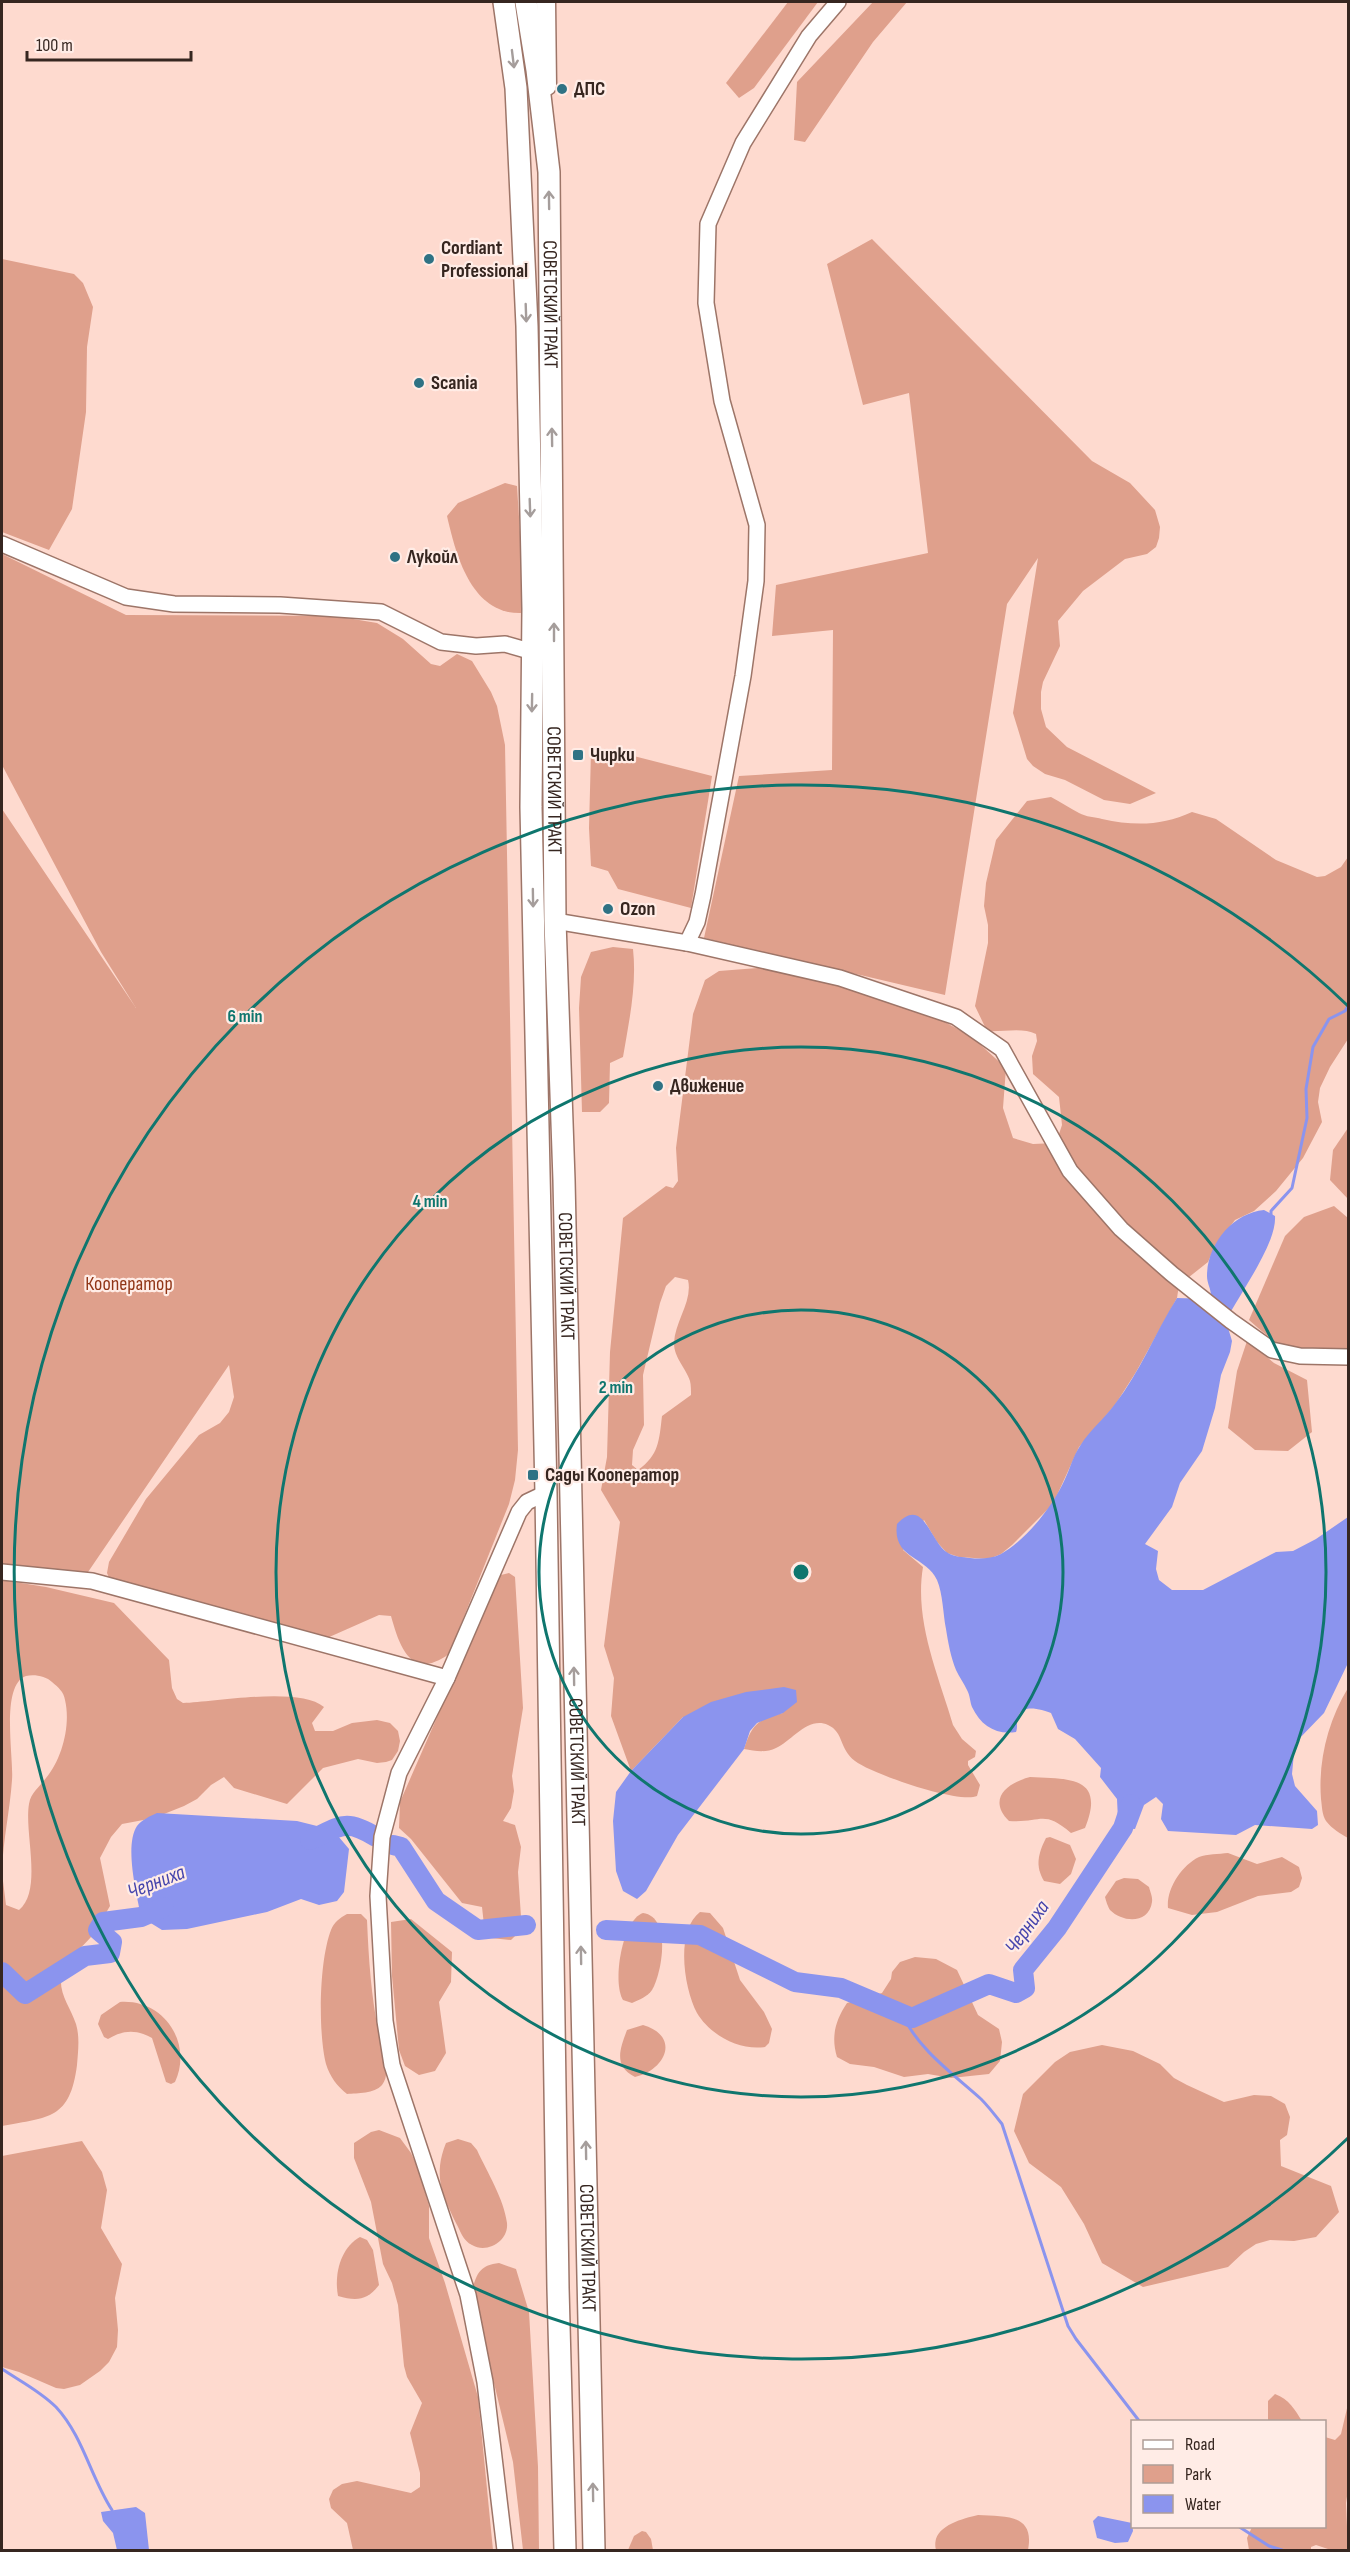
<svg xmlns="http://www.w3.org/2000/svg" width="1350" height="2552" font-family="'Sofia Sans Condensed',sans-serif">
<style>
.green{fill:#dfa08c;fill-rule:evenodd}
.water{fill:#8b94ee}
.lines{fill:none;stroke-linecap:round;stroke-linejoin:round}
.stream{stroke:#8b94ee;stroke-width:3}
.river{stroke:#8b94ee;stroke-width:20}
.minor-casing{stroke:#9d7568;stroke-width:18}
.major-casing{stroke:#9d7568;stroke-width:21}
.highway-casing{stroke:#9d7568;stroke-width:24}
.minor{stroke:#fff;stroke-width:15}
.major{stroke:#fff;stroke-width:18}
.highway{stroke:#fff;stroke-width:21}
.oneway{stroke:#a59d9b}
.ring{fill:none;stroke:#0f766e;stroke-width:3}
.poi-dot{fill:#2f7284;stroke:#ffece6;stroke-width:2}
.labels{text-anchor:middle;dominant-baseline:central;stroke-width:4.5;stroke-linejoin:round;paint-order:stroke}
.poi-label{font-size:20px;font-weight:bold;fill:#362620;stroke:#ffece6;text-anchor:start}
.street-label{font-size:20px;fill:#362620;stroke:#ffece6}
.park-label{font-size:20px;fill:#913617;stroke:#ffece6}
.water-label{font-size:21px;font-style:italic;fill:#4544ac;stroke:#ffece6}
.centre{fill:#0f766e;stroke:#ffece6;stroke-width:3}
.ring-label{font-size:18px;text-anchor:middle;font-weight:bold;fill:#0f766e;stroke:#ffece6;stroke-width:4.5;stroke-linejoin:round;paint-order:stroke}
</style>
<rect width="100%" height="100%" fill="#fedacf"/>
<g class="green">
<polygon points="788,2 818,2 754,88 739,98 726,83"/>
<polygon points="873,2 907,2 873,42 805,142 794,140 797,82"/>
<polygon points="872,239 1092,461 1130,483 1155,510 1160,527 1159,538 1156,547 1147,554 1125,559 1083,591 1058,621 1060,646 1043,682 1041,692 1041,709 1046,727 1067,747 1156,793 1130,804 1104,800 1065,780 1045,774 1033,766 1027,759 1013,713 1038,558 1007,604 945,995 704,938 739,776 832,770 833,630 772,636 776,585 928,553 909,393 863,405 827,264"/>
<polygon points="2,259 74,274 83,283 93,307 87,347 86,412 72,509 49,550 2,532"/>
<path d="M505,483L517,486L521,548L522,613C471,615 456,555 447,516L458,503Z"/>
<path d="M2,554L126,615L335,616L377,623L403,639L431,664L440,666L457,654L472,661L491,692L497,706L505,745L518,1450L515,1480L509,1504L449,1654C411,1681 400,1648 391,1616L379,1615L327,1638L110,1580L107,1573L109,1562L146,1499L199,1435L220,1423L229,1412L234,1397L229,1365L86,1575L2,1569V809L136,1008L101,952L2,765Z"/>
<polygon points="591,752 618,752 712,776 691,908 618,889 608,871 591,866 589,828"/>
<path d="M1051,797C1061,802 1069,808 1079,813C1086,817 1095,817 1102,819C1134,826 1162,826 1192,812L1216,819L1276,860L1317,877L1325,876L1341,867L1348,857V1039L1330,1067L1320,1088L1318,1102L1322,1122L1303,1158L1276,1191L1254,1211L1235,1220L1215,1246L1208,1262L1179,1285L1177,1298L1136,1372L1115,1405L1079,1447L1053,1504L1012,1545L1001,1554L989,1559L959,1557L947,1553L937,1542L924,1520L903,1550L923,1567C914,1621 938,1674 953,1725L962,1739L976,1751L975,1757L968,1761V1765L980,1785L977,1796C959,1804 872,1774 855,1761C839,1749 844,1732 828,1725C808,1716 792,1741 776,1748C766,1753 755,1751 744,1749C752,1724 758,1719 783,1713L683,1717L631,1771L611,1716L614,1678L604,1646L620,1522L601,1490L607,1457L610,1352L623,1218L666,1186L673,1188L678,1181L676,1148L693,1014L705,980L719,971L769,967L856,988L934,1016L972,1037L1006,1068L1003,1108L1013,1138L1033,1144L1056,1143L1062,1125L1059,1097L1033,1074L1032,1056L1037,1041L1036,1034C1023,1027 1003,1032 987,1031L975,1006L988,943V925L984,906L986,883L996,840L1027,801ZM675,1277L688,1280C693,1301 675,1321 674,1343C674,1358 686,1368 690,1381C691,1385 691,1391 691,1395L662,1416C659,1441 659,1455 638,1470L632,1465L633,1450L644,1425L643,1375L660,1303L666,1286Z"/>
<path d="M613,947L633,949C637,986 629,1021 623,1057L610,1063L609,1103L600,1112H582L579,1008L581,977L591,952Z"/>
<polygon points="1348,1128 1348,1199 1330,1180 1333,1150"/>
<path d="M1334,1206L1348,1218V1348C1306,1366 1281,1349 1249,1320L1285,1236L1304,1217Z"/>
<polygon points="1247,1341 1274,1363 1307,1380 1312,1432 1288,1451 1255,1450 1228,1428 1237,1371"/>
<polygon points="509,1573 515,1577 523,1708 512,1776 514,1791 511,1808 503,1821 515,1825 521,1847 518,1872 521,1917 516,1935 511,1940 491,1938 485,1934 482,1907 462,1903 411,1839 399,1828 400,1802 497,1580 501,1575"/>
<path d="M2,1580L46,1587L114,1603L169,1660L172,1688L177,1699L183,1703C216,1702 299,1686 324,1707L312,1723L315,1731H333L352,1723L377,1720L390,1723L398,1731L400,1741L398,1751L392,1760L386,1762L377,1763L358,1759L323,1768L287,1804L234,1788L224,1777L211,1785L197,1799L184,1806L154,1818L122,1824L111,1837L100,1858L110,1906C104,1916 99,1927 91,1937C82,1948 66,1958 62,1972C57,1992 70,2006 76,2024C80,2037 78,2052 77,2065C70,2119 50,2117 2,2126V1873L6,1905L19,1910C43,1890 24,1833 29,1804C31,1792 39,1788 46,1778C62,1759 71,1725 65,1700C64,1692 58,1687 52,1682C46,1676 34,1674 26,1676C0,1685 14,1758 12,1780C10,1810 3,1840 2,1871Z"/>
<path d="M1348,1688V1838C1341,1834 1332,1829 1326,1821C1322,1815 1322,1806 1321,1799C1318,1761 1328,1721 1348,1688Z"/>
<path d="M1030,1777C1069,1779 1106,1776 1085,1828L1071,1833C1043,1809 1042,1823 1009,1821C987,1799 1007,1783 1030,1777Z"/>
<path d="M1050,1837L1070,1845L1076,1859L1071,1874L1060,1884L1044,1881C1035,1866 1038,1854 1046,1838Z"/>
<path d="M1228,1853L1257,1864L1282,1857L1299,1867L1302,1878L1299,1887L1291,1892L1258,1896L1217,1912L1192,1915L1168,1908C1166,1889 1182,1865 1199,1857C1207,1854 1219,1854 1228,1853Z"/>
<path d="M1124,1878L1138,1879L1149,1887C1150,1891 1153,1898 1152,1902C1149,1924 1123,1923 1110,1910C1108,1907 1106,1901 1105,1897L1116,1881Z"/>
<path d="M700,1912L710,1913L723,1928L740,1980L764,2012L772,2029L769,2043L765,2047C740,2051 710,2035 697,2013C684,1989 675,1931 700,1912Z"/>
<path d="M643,1913C672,1917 662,1973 652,1990C648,1996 639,2000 632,2003L623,2000C612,1982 622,1920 643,1913Z"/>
<path d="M347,1914H361L367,1920C369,1967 372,2007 383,2053C386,2063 389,2076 382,2085C374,2094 358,2093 347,2094C337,2086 330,2077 326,2064C318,2032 319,1961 331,1930C334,1922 340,1918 347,1914Z"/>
<polygon points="411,1919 452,1952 451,1982 439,2002 446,2053 435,2071 419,2075 405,2066 399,2050 392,1976 391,1922"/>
<path d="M915,1957L936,1959L957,1970L978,2015L999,2029L1002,2042L1000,2061L989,2074L951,2078L928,2074L904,2077L874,2067L850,2064L837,2057C831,2037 835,2021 847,2003L882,1993L891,1979L892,1972L900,1962Z"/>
<path d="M120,2002C164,1999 193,2043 175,2082L171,2084L166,2082L152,2038C136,2029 123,2030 108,2039L104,2037L98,2024L101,2015Z"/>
<path d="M643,2025C680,2036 667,2069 635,2077C613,2066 620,2049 627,2030Z"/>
<polygon points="1102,2045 1133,2051 1160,2064 1174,2078 1187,2085 1224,2102 1254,2095 1271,2096 1285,2104 1290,2117 1287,2135 1280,2140 1281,2166 1331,2186 1339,2212 1316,2237 1294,2241 1270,2240 1256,2244 1244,2252 1228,2267 1143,2287 1102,2263 1084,2224 1061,2187 1029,2163 1014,2131 1023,2094 1055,2062 1070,2052"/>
<polygon points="379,2130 400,2138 411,2153 418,2168 429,2206 429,2238 445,2283 478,2397 493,2550 353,2550 347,2523 331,2508 329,2499 333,2490 342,2484 357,2481 411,2493 420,2487 420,2473 410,2433 422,2403 407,2377 404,2366 398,2305 392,2283 383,2264 371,2202 354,2158 354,2143 371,2132"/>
<path d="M458,2139L471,2143L477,2150C487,2172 504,2199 507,2223C509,2241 487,2254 472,2245C463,2241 460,2230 456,2223C442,2194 433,2175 446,2143Z"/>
<polygon points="82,2141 102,2172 107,2190 101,2228 122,2264 115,2298 118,2330 117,2347 109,2362 100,2371 80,2385 64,2389 56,2388 19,2372 2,2367 2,2156"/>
<path d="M360,2237L367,2240L373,2250L379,2285C367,2301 356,2301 338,2296C334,2275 340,2248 360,2237Z"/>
<path d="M499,2263L516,2269L529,2312L538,2467L539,2550H523L513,2462L472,2292C476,2274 480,2265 499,2263Z"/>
<path d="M1275,2394C1289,2399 1295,2410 1302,2421H1268V2401Z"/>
<polygon points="1348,2404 1348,2490 1346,2503 1348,2550 1331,2550 1316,2545 1311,2547 1311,2550 1249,2550 1247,2538 1252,2527 1324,2526 1325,2437 1335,2440 1341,2434"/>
<path d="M978,2515C1005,2517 1035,2513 1028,2550H936C930,2527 961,2519 978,2515Z"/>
<polygon points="642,2531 646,2532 651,2539 653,2550 628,2550 634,2536"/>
</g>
<g class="water">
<path d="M1264,1210L1275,1216C1277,1244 1239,1294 1226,1321L1232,1341L1230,1352L1221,1375L1215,1408L1202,1451L1180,1483L1172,1507L1145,1544L1158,1551L1156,1569L1159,1580L1172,1590H1203L1276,1552L1293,1551L1316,1539L1348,1517V1663L1324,1713L1296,1742L1294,1753L1292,1774L1295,1786L1317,1811L1318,1825L1312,1829L1255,1825L1236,1835L1168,1831L1161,1819L1163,1804L1156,1797L1144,1805L1135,1829L1123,1828L1118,1820L1117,1799L1100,1777L1101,1768L1075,1739L1058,1729L1051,1713C1042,1710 1022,1703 1018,1717C1016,1722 1018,1727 1016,1732C996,1735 981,1726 972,1707C970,1702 970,1695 967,1690C964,1683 959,1677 956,1670C951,1658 948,1642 946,1629C943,1614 943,1594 937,1580C926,1556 892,1559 897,1524C924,1495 930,1543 948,1553C954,1557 963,1557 970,1558C980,1559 991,1559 1001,1554C1027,1539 1053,1506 1065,1479C1070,1469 1073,1456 1080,1446C1089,1431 1104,1419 1115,1404C1140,1372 1155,1333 1177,1298L1211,1299C1212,1290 1207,1284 1207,1276C1207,1244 1233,1213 1264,1210Z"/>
<polygon points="784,1687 796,1690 797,1702 783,1713 757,1723 750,1731 744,1749 678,1835 646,1891 637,1899 623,1891 616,1871 613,1821 616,1792 631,1771 683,1717 711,1702 746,1692"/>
<path d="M157,1813L297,1821L333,1830L349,1849L344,1892L337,1901L319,1905L301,1899L267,1912L187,1929L162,1930L141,1917C137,1895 124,1846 137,1826C142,1820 150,1816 157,1813Z"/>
<polygon points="136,2507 145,2513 149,2550 117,2550 113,2533 103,2521 101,2512"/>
<polygon points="1098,2516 1132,2523 1133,2531 1128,2542 1115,2543 1097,2538 1093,2521"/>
</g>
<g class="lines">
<g class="stream">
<polyline points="1271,1216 1271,1211 1292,1188 1307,1118 1306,1089 1313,1047 1329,1019 1345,1011 1348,1006"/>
<path d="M902,2014C918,2049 952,2073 981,2099C988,2106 995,2115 1002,2124L1068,2326L1076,2339L1140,2422"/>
<path d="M2,2369C20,2381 40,2391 56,2407C83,2436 91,2478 112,2510"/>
<polyline points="1238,2526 1269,2546 1282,2550"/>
</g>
<g class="river">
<path d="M310,1840C341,1826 345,1818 376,1837"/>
<polyline points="393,1845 401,1847 436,1901 478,1930 526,1925"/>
<polyline points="606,1930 700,1935 795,1982 841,1988 912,2018 989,1984 1016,1993 1025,1988 1023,1970 1057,1928 1123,1828 1131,1804"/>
<polyline points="2,1972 25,1994 85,1956 110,1953 112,1942 98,1930 103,1922 141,1917 164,1907"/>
</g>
<defs>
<g id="minor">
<polyline points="2,544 126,597 174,604 280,605 381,612 441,642 476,646 505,644 533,652"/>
<polyline points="555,921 687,943 840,978 956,1017 1002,1049 1070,1171 1121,1229 1172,1274 1231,1321 1272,1350 1300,1356 1348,1357"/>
<polyline points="687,943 697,922 703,895 743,676 756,581 757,525 722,401 706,303 708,224 743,143 809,36 838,2"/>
<polyline points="2,1572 92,1581 447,1678"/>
<polyline points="505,2550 485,2382 468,2295 392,2065 385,2021 378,1896 382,1837 399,1773 447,1678 519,1512 527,1502 546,1493"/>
</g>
<polyline id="major" points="546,2 547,86"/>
<g id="highway">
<polyline points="504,2 516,88 527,326 533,609 531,807 546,1493 558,2288 565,2550"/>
<path id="s1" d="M526,2L537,70L549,172L555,921L564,1180L594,2550"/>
</g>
</defs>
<use href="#minor" class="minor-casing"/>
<use href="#major" class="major-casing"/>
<use href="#highway" class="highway-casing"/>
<use href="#minor" class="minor"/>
<use href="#major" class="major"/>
<use href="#highway" class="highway"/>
</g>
<defs><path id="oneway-shaft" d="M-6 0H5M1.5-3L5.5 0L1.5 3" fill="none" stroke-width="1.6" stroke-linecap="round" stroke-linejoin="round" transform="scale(1.5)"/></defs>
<g class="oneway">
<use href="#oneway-shaft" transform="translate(513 59) rotate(83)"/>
<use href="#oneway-shaft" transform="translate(549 200) rotate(-91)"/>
<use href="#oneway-shaft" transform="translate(526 313) rotate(88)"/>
<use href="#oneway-shaft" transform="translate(552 437) rotate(-91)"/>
<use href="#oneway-shaft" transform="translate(530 508) rotate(88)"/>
<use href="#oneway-shaft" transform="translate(554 632) rotate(-90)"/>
<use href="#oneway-shaft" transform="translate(532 703) rotate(91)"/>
<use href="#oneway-shaft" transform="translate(533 898) rotate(89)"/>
<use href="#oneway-shaft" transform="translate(574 1676) rotate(-91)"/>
<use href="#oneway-shaft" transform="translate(581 1955) rotate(-91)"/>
<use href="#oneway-shaft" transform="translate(586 2150) rotate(-91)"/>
<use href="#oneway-shaft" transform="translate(593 2492) rotate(-91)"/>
</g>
<g class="ring">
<circle cx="801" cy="1572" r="262"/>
<circle cx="801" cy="1572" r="525"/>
<path d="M1348 2138A787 787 0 1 1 1348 1006"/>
</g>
<g class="poi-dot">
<circle cx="562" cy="89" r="6"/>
<circle cx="429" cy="259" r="6"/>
<circle cx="419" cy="383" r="6"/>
<circle cx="395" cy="557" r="6"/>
<rect x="572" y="749" width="12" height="12" rx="3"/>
<circle cx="608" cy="909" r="6"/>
<circle cx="658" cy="1086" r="6"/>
<rect x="527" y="1469" width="12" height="12" rx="3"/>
</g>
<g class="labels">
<g class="poi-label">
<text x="574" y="89">ДПС</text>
<text x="441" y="248">Cordiant<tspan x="441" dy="23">Professional</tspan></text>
<text x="431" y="383">Scania</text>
<text x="407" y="557">Лукойл</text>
<text x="590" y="755">Чирки</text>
<text x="620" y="909">Ozon</text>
<text x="670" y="1086">Движение</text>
<text x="545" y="1475">Сады Кооператор</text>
</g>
<g class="street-label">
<text stroke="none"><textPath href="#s1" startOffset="304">СОВЕТСКИЙ ТРАКТ</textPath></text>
<text stroke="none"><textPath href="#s1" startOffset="790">СОВЕТСКИЙ ТРАКТ</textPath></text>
<text stroke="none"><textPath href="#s1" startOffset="1276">СОВЕТСКИЙ ТРАКТ</textPath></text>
<text stroke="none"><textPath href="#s1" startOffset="1762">СОВЕТСКИЙ ТРАКТ</textPath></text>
<text stroke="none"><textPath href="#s1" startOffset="2248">СОВЕТСКИЙ ТРАКТ</textPath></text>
</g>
<g class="park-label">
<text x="129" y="1284">Кооператор</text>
</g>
<g class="water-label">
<text transform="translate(156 1882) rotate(-21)">Черниха</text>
<text transform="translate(1027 1927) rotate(-54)">Черниха</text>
</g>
</g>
<circle cx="801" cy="1572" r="9" class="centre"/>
<g class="ring-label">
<text x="245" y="1022">6 min</text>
<text x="430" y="1207">4 min</text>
<text x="616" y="1393">2 min</text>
</g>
<rect width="1350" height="2552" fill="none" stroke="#362620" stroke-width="6"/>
<rect x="1131" y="2420" width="195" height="108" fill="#ffece6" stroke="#af9d97" stroke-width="1.5"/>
<rect x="1143" y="2440" width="30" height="9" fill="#ffffff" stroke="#af9d97" stroke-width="1.5"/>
<text x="1185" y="2450" font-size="18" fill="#362620">Road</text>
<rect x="1143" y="2465" width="30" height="18" fill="#dfa08c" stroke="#af9d97" stroke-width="1.5"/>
<text x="1185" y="2480" font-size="18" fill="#362620">Park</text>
<rect x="1143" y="2495" width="30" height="18" fill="#8b94ee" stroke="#af9d97" stroke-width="1.5"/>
<text x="1185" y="2510" font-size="18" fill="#362620">Water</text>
<path d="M27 51v9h164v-9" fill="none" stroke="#362620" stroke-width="3"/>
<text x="36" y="51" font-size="18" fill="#362620" stroke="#ffece6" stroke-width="4.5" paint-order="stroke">100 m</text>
</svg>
